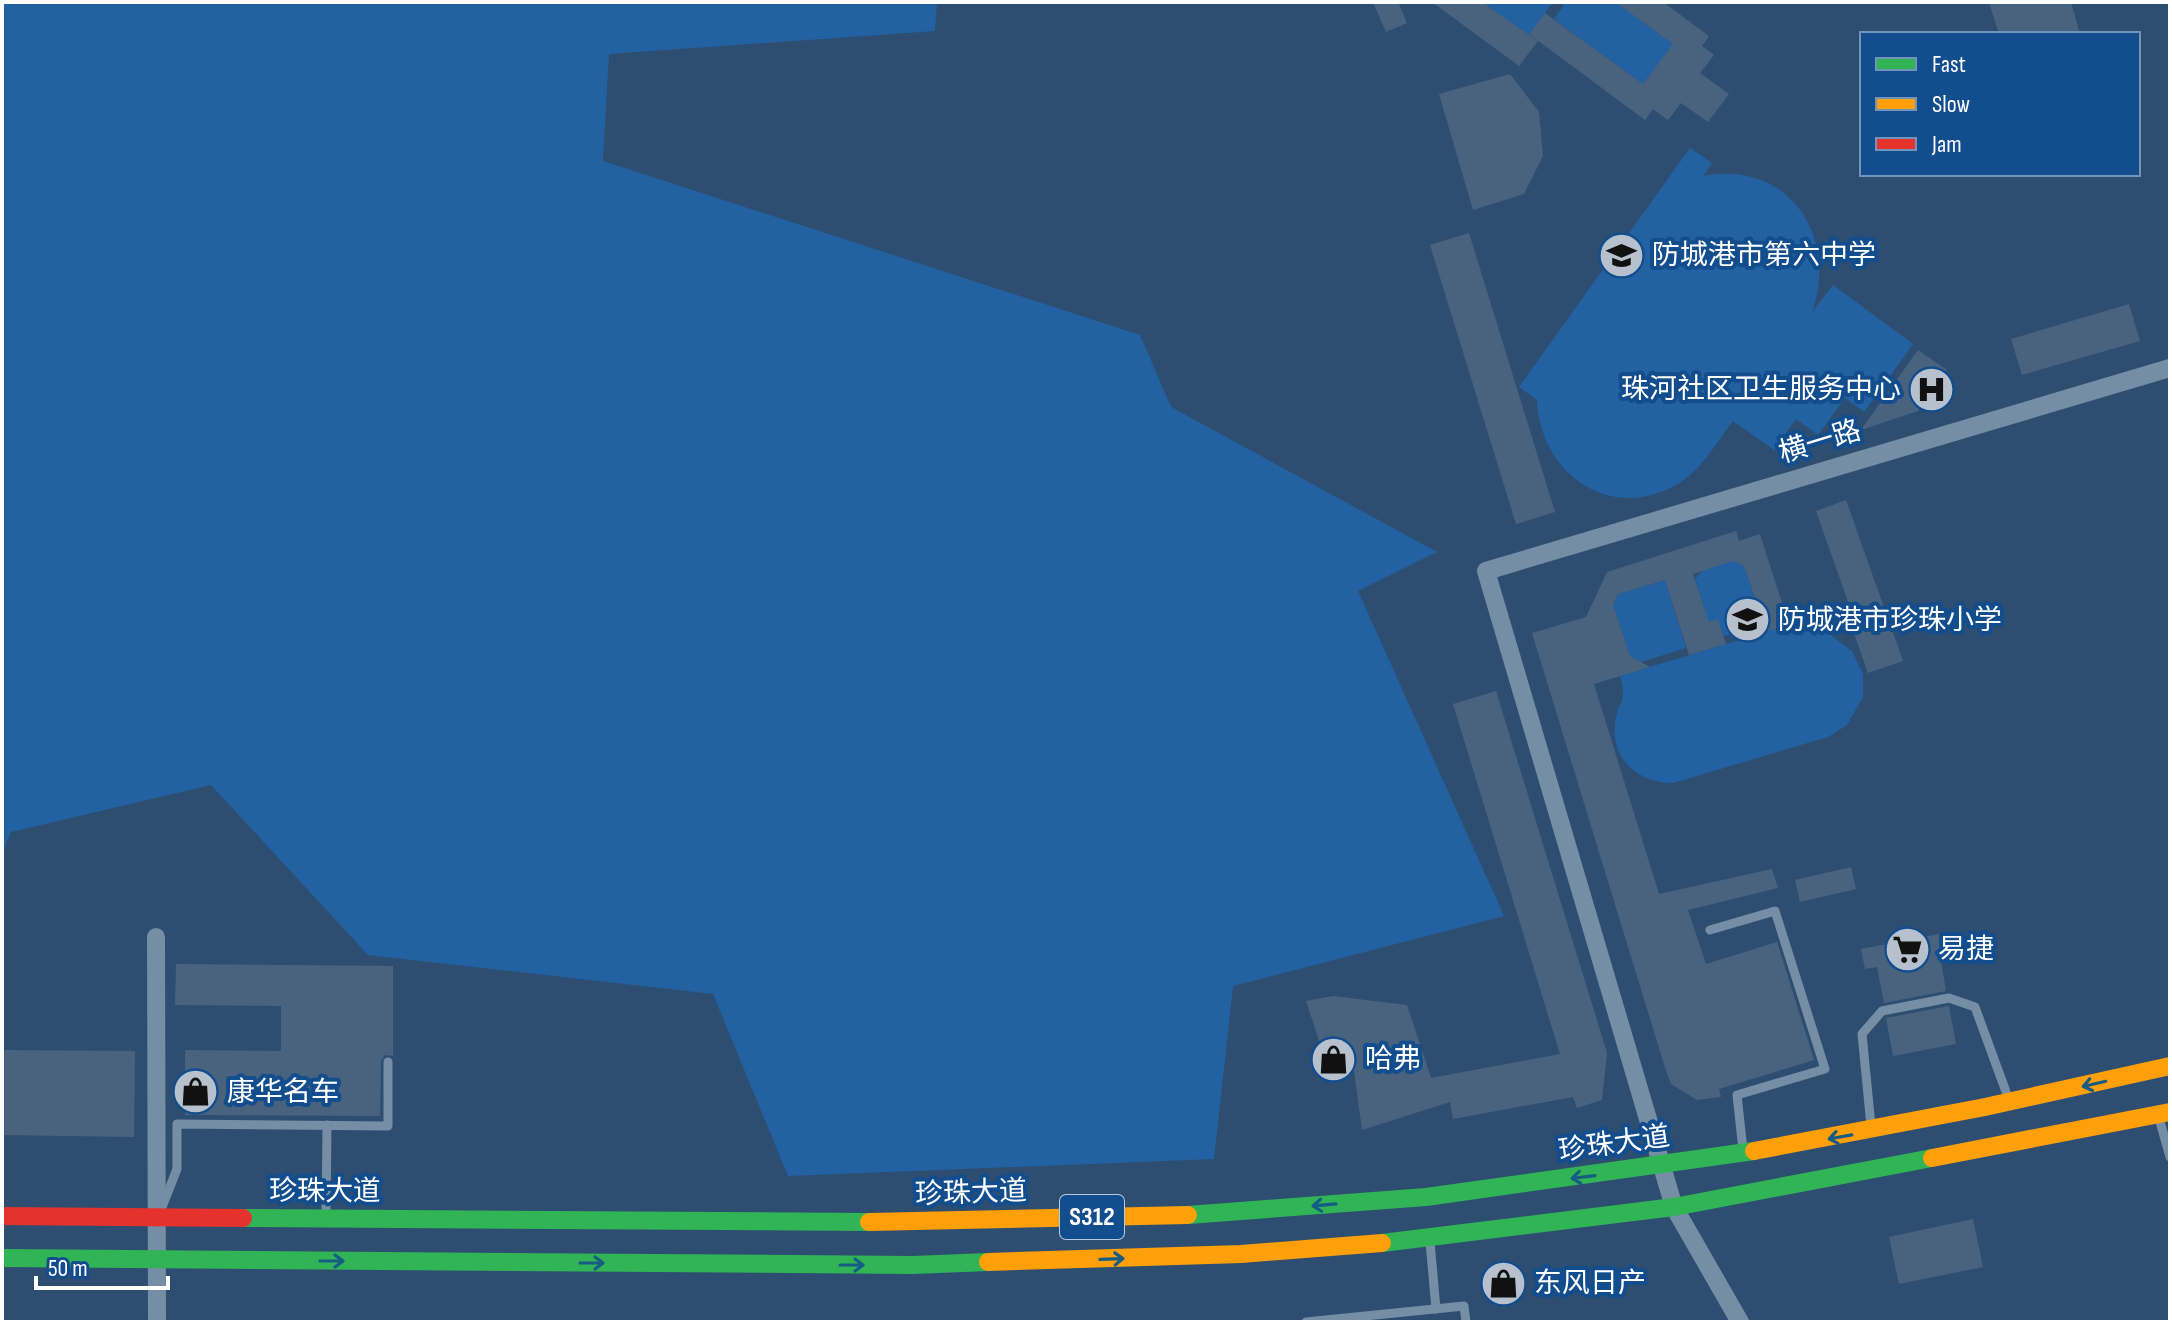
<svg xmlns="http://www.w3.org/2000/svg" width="2172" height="1324" font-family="'Sofia Sans Condensed','Noto Sans SC',sans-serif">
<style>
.green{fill:#2362a2}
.building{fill:#49637f}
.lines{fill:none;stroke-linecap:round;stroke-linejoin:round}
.lane{stroke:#758da5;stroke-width:9}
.street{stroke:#758da5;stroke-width:18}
.fast{stroke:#30b455;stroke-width:18}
.slow{stroke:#ff9f0a;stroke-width:18}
.jam{stroke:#e5322d;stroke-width:18}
.oneway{stroke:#165c85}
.labels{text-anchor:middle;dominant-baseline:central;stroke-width:8;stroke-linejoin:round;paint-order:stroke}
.shield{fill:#124d8d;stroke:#b8cadd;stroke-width:2}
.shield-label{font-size:26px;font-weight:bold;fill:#fff}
.poi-label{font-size:28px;fill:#fff;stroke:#124d8d;text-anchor:start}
.street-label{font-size:28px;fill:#fff;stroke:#124d8d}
</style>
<rect width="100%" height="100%" fill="#2e4e71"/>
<g class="green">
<polygon points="2,2 937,2 935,31 609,54 603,161 1140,335 1171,407 1437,552 1358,591 1504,916 1233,986 1214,1159 788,1176 713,994 368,955 211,785 11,832 2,854"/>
<polygon points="1482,2 1553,2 1529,35"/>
<polygon points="1566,2 1615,2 1676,46 1654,69 1647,87 1554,19"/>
<path d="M1690,148L1712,163L1703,176C1788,160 1839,235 1812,312L1833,285L1913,344L1864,412L1845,398L1818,435L1796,419L1774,450L1733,421C1716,443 1701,471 1676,485C1608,523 1540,472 1537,400L1519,387Z"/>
<polygon points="1733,561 1744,566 1761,616 1753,627 1724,636 1718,620 1709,623 1695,579 1702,571"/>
<polygon points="1665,580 1686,648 1641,662 1630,656 1613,605 1618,594"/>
<path d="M1826,614L1832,636L1852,651L1863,674V697L1847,725L1828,737L1673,783C1639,783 1611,760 1615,724C1618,699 1628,705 1620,676Z"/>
</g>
<g class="building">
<polygon points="1373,2 1398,2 1407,23 1386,32"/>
<polygon points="1432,2 1482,2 1538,41 1519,66"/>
<polygon points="1615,2 1663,2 1709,36 1702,46 1714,55 1700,73 1729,94 1708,122 1681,103 1668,120 1653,109 1645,120 1529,34 1545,13 1643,84 1673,44"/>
<polygon points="1989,2 2071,2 2080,34 1999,34"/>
<polygon points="1510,74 1539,112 1543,156 1524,194 1473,210 1439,94"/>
<polygon points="1469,233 1555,512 1516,524 1430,245"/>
<polygon points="2129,304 2140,341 2022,375 2011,339"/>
<polygon points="1918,350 1947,370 1918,411 1861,430"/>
<polygon points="1846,500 1903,661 1868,673 1848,617 1853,616 1816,511"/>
<polygon points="1736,531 1739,541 1760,534 1789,625 1745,638 1761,616 1744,566 1733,561 1693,574 1709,622 1718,619 1726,644 1689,655 1665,580 1625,592 1618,594 1613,605 1630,656 1650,667 1594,684 1659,894 1772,869 1778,888 1688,910 1706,964 1777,942 1814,1060 1719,1089 1721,1097 1697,1100 1671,1084 1666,1071 1532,633 1586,617 1607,572"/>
<polygon points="1496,691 1607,1053 1602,1100 1577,1108 1573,1097 1453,1119 1450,1102 1362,1130 1353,1064 1329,1071 1306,1001 1333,996 1407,1005 1431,1078 1560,1054 1453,704"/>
<polygon points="1851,867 1856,889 1800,902 1795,880"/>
<polygon points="1944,933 1949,953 1940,955 1946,991 1884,1003 1877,967 1865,969 1861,949"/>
<polygon points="176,964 393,966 393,1056 385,1055 381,1061 380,1116 185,1115 185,1050 281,1051 281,1006 175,1005"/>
<polygon points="1949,1006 1956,1044 1893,1056 1886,1018"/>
<polygon points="2,1050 135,1051 134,1137 2,1135"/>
<polygon points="1973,1219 1983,1267 1899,1284 1889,1237"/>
</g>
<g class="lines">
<g class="lane">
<polyline points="1710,930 1775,911 1825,1069 1737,1095 1743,1150"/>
<polyline points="2159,1118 2170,1157"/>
<polyline points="1871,1126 1862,1034 1882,1011 1949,998 1975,1007 2009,1100"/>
<polyline points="162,1207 177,1169 177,1124 388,1126 388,1062"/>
<polyline points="326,1214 327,1125"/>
<polyline points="1430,1242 1436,1309"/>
<polyline points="1306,1322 1464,1306 1466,1322"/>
</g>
<g class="street">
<polyline points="156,937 157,1322"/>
<polyline points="1740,1322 1674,1207 1486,571 2170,368"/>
</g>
<g class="fast">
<polyline points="1188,1215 1426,1197 1754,1151"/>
<polyline points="243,1218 869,1222"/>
<polyline points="1382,1243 1674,1207 1932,1158"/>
<polyline points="2,1258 913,1265 988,1262"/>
</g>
<g class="slow">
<polyline points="1754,1151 1985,1107 2170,1066"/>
<polyline points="1932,1158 2170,1112"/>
<polyline points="869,1222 1188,1215"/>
<polyline points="988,1262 1241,1254 1382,1243"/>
</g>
<polyline class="jam" points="2,1216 243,1218"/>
</g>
<defs><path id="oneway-shaft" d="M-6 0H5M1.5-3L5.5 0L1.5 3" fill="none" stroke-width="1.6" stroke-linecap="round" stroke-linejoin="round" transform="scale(2)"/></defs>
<g class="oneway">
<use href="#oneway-shaft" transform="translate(2094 1084) rotate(167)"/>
<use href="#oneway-shaft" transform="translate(1840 1137) rotate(170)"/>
<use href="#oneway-shaft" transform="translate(1583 1177) rotate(173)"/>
<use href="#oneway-shaft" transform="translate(1324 1205) rotate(175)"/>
<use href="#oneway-shaft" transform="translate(1112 1259) rotate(-2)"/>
<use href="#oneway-shaft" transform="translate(332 1261)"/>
<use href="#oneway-shaft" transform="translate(592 1263)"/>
<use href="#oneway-shaft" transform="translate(852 1265)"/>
</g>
<defs>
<symbol id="school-disc" viewBox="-11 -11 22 22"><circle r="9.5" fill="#b6c1cd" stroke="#124d8d"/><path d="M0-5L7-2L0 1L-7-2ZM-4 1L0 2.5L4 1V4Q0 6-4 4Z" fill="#111"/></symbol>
<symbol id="hospital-disc" viewBox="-11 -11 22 22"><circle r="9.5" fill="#b6c1cd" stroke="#124d8d"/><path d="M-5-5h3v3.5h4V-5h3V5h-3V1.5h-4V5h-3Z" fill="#111"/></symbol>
<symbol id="supermarket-disc" viewBox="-11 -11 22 22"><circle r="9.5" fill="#b6c1cd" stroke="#124d8d"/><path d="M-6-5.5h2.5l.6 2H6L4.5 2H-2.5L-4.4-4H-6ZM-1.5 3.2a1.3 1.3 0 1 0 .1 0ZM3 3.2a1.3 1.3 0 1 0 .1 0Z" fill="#111"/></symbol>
<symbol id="shop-disc" viewBox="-11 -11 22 22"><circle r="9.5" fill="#b6c1cd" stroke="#124d8d"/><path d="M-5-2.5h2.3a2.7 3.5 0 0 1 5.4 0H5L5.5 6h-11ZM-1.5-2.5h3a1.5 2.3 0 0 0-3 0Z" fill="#111"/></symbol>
</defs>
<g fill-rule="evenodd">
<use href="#school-disc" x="1596" y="230" width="51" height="51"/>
<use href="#hospital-disc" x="1906" y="364" width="51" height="51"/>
<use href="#school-disc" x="1722" y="594" width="51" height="51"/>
<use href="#supermarket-disc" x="1882" y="924" width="51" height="51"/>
<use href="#shop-disc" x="1308" y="1034" width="51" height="51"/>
<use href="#shop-disc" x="170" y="1066" width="51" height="51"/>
<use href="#shop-disc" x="1478" y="1258" width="51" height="51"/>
</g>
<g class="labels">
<rect class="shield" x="1060" y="1195" width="64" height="44" rx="6"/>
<g class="shield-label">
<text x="1092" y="1217">S312</text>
</g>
<g class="poi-label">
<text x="1652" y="255">防城港市第六中学</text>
<text x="1901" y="389" text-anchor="end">珠河社区卫生服务中心</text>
<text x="1778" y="620">防城港市珍珠小学</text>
<text x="1938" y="949">易捷</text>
<text x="1365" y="1059">哈弗</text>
<text x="227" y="1092">康华名车</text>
<text x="1534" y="1283">东风日产</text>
</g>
<g class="street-label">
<text transform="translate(1820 442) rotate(-17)">横一路</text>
<text transform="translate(1614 1144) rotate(-8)">珍珠大道</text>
<text x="325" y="1191">珍珠大道</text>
<text transform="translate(971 1193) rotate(-2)">珍珠大道</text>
</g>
</g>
<rect width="2172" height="1324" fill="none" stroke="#ffffff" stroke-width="8"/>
<rect x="1860" y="32" width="280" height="144" fill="#124d8d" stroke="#7194bb" stroke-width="2"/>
<rect x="1876" y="58" width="40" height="12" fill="#30b455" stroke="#7194bb" stroke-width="2"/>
<text x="1932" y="72" font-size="24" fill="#ffffff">Fast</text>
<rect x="1876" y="98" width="40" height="12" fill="#ff9f0a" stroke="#7194bb" stroke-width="2"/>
<text x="1932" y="112" font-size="24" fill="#ffffff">Slow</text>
<rect x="1876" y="138" width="40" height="12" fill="#e5322d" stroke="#7194bb" stroke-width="2"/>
<text x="1932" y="152" font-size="24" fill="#ffffff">Jam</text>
<path d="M36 1276v12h132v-12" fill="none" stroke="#ffffff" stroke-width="4"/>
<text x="48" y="1276" font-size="24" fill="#ffffff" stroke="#124d8d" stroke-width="6" paint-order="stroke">50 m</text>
</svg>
